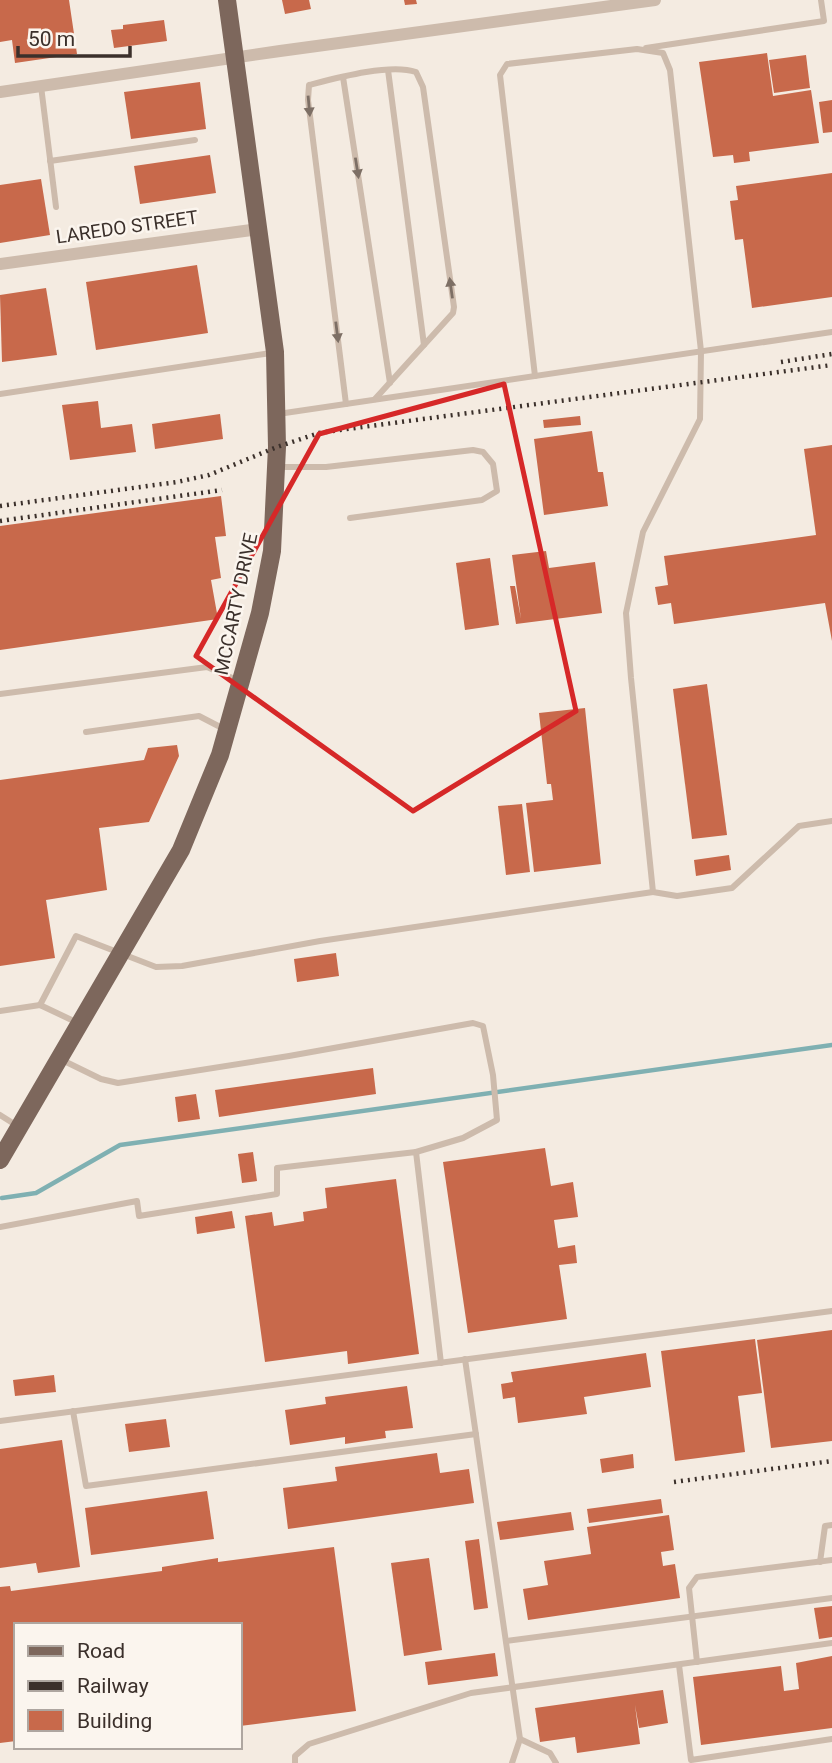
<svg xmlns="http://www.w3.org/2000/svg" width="832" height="1763" font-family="Roboto,sans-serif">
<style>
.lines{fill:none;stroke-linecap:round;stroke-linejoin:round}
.stream{stroke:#7fb0b2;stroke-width:4.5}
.building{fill:#c8694b}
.service{stroke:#cdbbac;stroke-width:6}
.minor{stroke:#cdbbac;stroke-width:12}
.primary{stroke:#7d675c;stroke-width:18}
.rail{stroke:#3b302b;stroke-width:4.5;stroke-dasharray:2 5;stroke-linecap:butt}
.oneway{fill:#7d6f65}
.marked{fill:none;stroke:#d62828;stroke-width:5;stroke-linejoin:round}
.labels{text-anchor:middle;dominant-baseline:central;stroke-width:5;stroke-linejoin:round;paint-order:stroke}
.street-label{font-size:19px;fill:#3b302b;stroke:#fbf5ee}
</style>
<rect width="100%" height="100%" fill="#f4ebe1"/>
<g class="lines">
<polyline class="stream" points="2,1198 36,1193 120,1145 832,1045"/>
</g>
<g class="building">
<polygon points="0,0 69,0 77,54 15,63 12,40 0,42"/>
<polygon points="282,0 309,0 311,9 285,14"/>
<polygon points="404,0 416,0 417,4 405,5"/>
<polygon points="164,20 167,41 114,48 111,30 123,29 123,25"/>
<polygon points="767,53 773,96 811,90 819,143 749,152 750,161 734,163 733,155 713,157 699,62"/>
<polygon points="806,55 810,88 774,93 769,60"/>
<polygon points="200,82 206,129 131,139 124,92"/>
<polygon points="832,100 832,132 823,133 819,102"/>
<polygon points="210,155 216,193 140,204 134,166"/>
<polygon points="832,173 832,297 752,308 743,239 735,240 730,201 738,200 736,186"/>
<polygon points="41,179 50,235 0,243 0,185"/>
<polygon points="197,265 208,333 96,350 86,282"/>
<polygon points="46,288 57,355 2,362 0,295"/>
<polygon points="98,401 101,428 132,424 136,452 70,460 62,405"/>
<polygon points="220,414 223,439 155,449 152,424"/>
<polygon points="580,416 581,425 544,428 543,420"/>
<polygon points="592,431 598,472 603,472 608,506 544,515 534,439"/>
<polygon points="832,445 832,641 825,603 674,624 671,603 658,605 655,587 668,585 664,556 816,535 804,449"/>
<polygon points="221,496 226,536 215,537 221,578 211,580 218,619 0,650 0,526"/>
<polygon points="546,551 549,568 595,562 602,613 516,624 510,586 515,586 521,619 512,555"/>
<polygon points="490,558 499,625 465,630 456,563"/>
<polygon points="707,684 727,835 692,839 673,689"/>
<polygon points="585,708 601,864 534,872 526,803 553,800 551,784 547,784 539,713"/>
<polygon points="177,745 179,756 149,822 99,828 107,890 46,900 55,958 0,966 0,780 144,760 148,748"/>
<polygon points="522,804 530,872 506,875 498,806"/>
<polygon points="729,855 731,870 696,876 694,860"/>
<polygon points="336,953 339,976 297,982 294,959"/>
<polygon points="373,1068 376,1094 219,1117 215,1090"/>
<polygon points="196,1094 200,1119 178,1122 175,1097"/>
<polygon points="545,1148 551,1186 573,1182 578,1217 554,1220 558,1248 575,1245 577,1263 559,1265 567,1319 468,1333 443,1162"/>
<polygon points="253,1152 257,1181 242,1183 238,1154"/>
<polygon points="396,1179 419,1354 348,1364 347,1351 265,1362 245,1216 272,1212 274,1226 304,1221 303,1212 327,1208 325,1188"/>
<polygon points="232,1211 235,1228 197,1234 195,1217"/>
<polygon points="832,1330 832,1441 771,1448 757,1340"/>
<polygon points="755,1339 762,1393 738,1396 745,1452 675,1461 661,1351"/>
<polygon points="646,1353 651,1387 584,1397 587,1414 518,1423 515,1397 503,1399 501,1384 513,1382 511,1372"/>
<polygon points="54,1375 56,1392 15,1396 13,1380"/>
<polygon points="407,1386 413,1428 385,1431 386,1438 345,1444 345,1437 290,1445 285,1410 326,1404 325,1397"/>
<polygon points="166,1419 170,1447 129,1452 125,1424"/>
<polygon points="62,1440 80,1567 38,1573 36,1563 0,1568 0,1449"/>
<polygon points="437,1453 440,1473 469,1469 474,1503 288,1529 283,1488 337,1481 335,1467"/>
<polygon points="633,1454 634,1468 602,1473 600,1459"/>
<polygon points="207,1491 214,1539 91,1555 85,1508"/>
<polygon points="661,1499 663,1513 589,1523 587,1509"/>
<polygon points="571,1512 574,1530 500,1540 497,1522"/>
<polygon points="669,1515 674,1550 661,1552 663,1566 675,1564 680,1598 528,1620 523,1589 548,1585 544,1561 591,1554 587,1527"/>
<polygon points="479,1539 488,1608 474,1610 465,1541"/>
<polygon points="334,1547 356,1711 240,1726 240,1625 16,1625 16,1741 0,1743 0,1587 10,1586 11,1591 162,1571 162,1567 218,1558 218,1562"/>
<polygon points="429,1558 442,1650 404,1656 391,1563"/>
<polygon points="832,1606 832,1637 819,1639 814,1608"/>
<polygon points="495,1653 498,1676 428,1685 425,1662"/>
<polygon points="832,1656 832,1728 701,1745 693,1677 781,1666 784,1691 799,1689 796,1663"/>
<polygon points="663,1690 668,1723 639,1728 635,1705 640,1744 577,1753 575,1737 540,1742 535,1708"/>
</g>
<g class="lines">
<g class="service">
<polyline points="646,48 824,21 821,0"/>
<polyline points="388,70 424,345"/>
<polyline points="343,77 390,383"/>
<polyline points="41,86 56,207"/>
<polyline points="50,161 195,140"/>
<polyline points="535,376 500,75 507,64 637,49 663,53 670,70 701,351 700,419 643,532 626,613 631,678 653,892 677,896 732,888 799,826 832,821"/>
<polyline points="0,394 271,353"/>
<path d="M346,404L308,100L309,85C336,78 390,63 416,72L423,87L454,307L453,313L375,399"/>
<polyline points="278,414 832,332"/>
<polyline points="278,467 326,467 473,450 483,452 493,464 497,491 482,500 350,518"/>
<polyline points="0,694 207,667 237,680"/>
<polyline points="86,732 199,716 226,730"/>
<polyline points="40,1005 76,936 156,967 182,966 320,941 653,892"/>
<polyline points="0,1011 40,1005 78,1023"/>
<polyline points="62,1060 101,1079 118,1083 289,1056 473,1023 483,1026 493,1075 497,1120 463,1138 416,1152"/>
<polyline points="0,1115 19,1127"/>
<polyline points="0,1227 137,1201 139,1216 277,1194 277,1168 416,1152 441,1363"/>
<polyline points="465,1359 520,1739 512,1763"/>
<polyline points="73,1411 86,1486 476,1434"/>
<polyline points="0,1421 832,1311"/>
<polyline points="820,1562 825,1526 832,1525"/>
<polyline points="506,1641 832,1598"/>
<polyline points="697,1662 689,1588 697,1577 832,1560"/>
<polyline points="679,1665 691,1760 832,1739"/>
<polyline points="520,1739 550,1753 556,1763"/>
<polyline points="295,1763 295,1756 309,1744 471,1693 832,1643"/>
</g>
<g class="minor">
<polyline points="0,92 280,51 655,0"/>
<polyline points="0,264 259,229"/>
</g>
<polyline class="primary" points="0,1160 181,850 220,755 260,613 272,551 277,447 275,352 227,0"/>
<g class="rail">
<polyline points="781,362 832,354"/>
<polyline points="0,506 177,482 209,475 277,447 319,433 340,430 832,365"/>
<polyline points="0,521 222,490"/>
<polyline points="674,1482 832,1461"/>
</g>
</g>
<defs><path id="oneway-solid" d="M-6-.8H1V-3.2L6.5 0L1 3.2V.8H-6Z" transform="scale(1.75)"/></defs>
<g class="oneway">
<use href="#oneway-solid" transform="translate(309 106) rotate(85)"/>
<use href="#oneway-solid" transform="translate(357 168) rotate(81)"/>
<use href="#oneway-solid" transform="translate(451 288) rotate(-98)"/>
<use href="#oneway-solid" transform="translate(337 332) rotate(83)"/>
</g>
<path class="marked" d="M504,384L576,711L413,811L196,656L319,434Z"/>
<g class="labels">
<g class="street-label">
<text transform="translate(127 227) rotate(-8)">LAREDO STREET</text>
<text transform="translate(236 604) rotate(-78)">MCCARTY DRIVE</text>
</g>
</g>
<rect x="14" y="1623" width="228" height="126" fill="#fbf5ee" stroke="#aea6a0" stroke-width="2"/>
<rect x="28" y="1646" width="35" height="10" fill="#7d675c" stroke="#aea6a0" stroke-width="2"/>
<text x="77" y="1658" font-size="21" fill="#3b302b">Road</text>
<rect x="28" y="1681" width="35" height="10" fill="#3b302b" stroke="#aea6a0" stroke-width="2"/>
<text x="77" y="1693" font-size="21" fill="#3b302b">Railway</text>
<rect x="28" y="1710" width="35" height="21" fill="#c8694b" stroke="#aea6a0" stroke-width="2"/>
<text x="77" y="1728" font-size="21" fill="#3b302b">Building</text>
<path d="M18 46v10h112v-10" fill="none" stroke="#3b302b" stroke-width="3.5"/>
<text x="28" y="46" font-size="21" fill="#3b302b" stroke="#fbf5ee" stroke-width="5" paint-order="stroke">50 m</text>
</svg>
